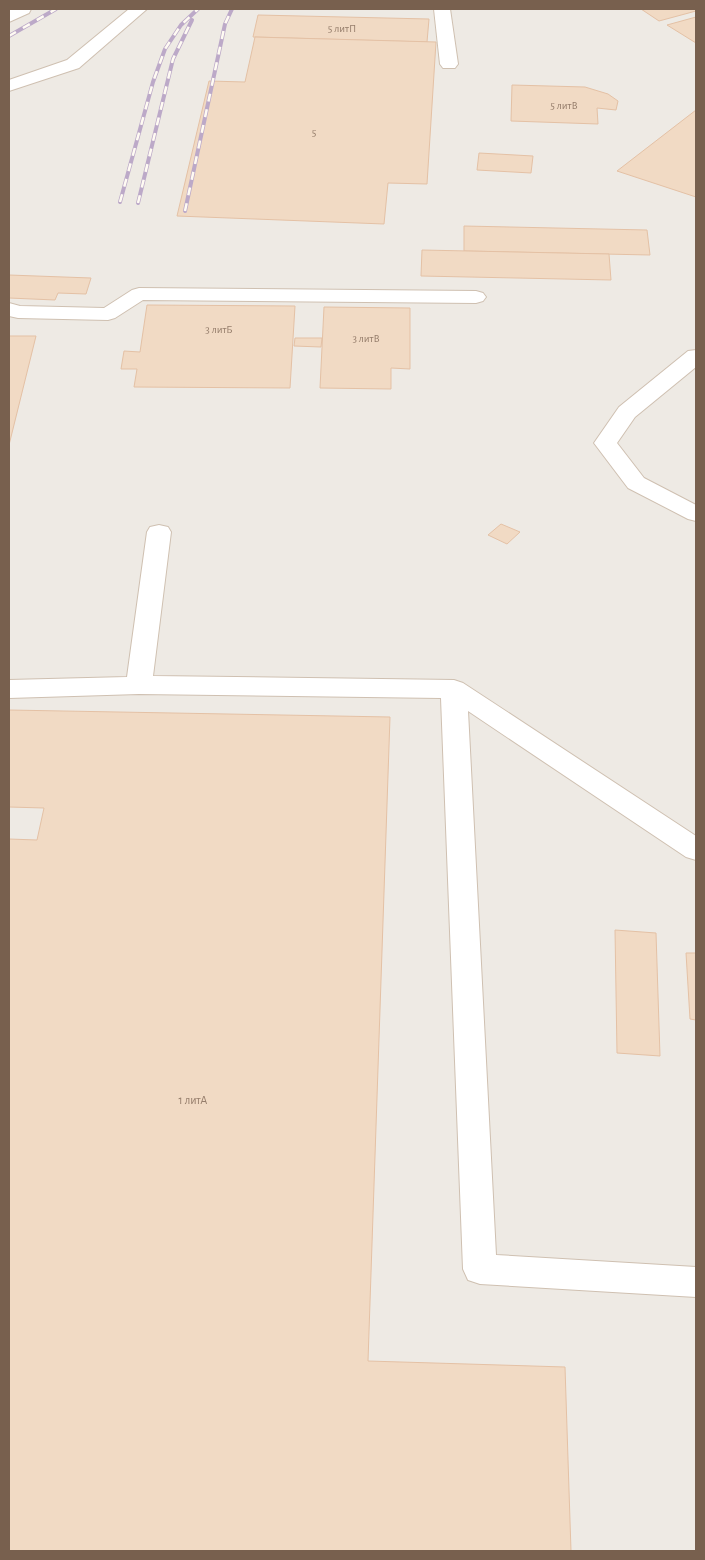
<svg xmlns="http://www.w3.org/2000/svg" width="705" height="1560" font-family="'Alegreya Sans',sans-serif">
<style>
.industrial{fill:#eeeae4}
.building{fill:#f1dac4;stroke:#e4c1a5}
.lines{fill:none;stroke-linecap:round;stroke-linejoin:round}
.minor-casing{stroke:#cfc0b1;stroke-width:2}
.minor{fill:#fff;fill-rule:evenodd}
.rail-casing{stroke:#bca9c8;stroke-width:4}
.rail{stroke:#fffbf3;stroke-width:2.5;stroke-dasharray:8;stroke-linecap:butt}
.labels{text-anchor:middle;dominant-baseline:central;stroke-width:4.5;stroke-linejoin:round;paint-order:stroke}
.far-number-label{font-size:11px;fill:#967e6c}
.number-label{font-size:12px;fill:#967e6c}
</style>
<rect width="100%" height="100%" fill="#fcf7ec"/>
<rect class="industrial" x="9" y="9" width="687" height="1542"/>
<g class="building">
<polygon points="641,9 696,9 696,11 659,21"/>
<polygon points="258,15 429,19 427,42 253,37"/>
<polygon points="696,17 696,43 667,25"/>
<polygon points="255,37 436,42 427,184 388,183 384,224 177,216 209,81 245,82"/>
<polygon points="512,85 585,87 608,94 618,101 616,110 597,108 598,124 511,121"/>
<polygon points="696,110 696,197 617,171"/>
<polygon points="479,153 533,156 531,173 477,170"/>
<polygon points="464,226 647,230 650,255 464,251"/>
<polygon points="422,250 609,254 611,280 421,276"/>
<polygon points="9,275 91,278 86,294 58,293 55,300 9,298"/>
<polygon points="147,305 295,306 290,388 134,387 137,369 121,369 124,351 140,352"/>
<polygon points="324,307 410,308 410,369 391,368 391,389 320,388"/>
<polygon points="9,336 36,336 9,445"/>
<polygon points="295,338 322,338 321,347 294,346"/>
<polygon points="501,524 520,532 507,544 488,535"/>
<polygon points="9,710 390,717 368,1361 565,1367 571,1551 9,1551 9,839 37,840 44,808 9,807"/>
<polygon points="615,930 656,933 660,1056 617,1053"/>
<polygon points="686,953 696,953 696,1020 690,1019"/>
</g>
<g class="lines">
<defs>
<g id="minor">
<polygon points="11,9 31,9 29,13 9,22 9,10"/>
<polygon points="129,9 147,9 79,68 9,91 9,80 67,60"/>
<polygon points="434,9 450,9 458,64 455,68 443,68 440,64"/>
<polygon points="139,288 476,291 483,293 486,297 483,301 476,303 143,300 115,318 108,320 18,318 9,316 9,303 20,306 104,308 132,290"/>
<polygon points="696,350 696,367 635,417 617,443 644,478 696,505 696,521 688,519 628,488 594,443 619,407 688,351"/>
<polygon points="159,525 168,527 171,532 153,676 454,680 463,683 696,836 696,860 686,857 468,711 496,1255 696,1267 696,1297 480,1284 468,1280 463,1269 441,698 139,694 9,698 9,680 127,677 147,532 150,527"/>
</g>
</defs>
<use href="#minor" class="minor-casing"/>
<use href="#minor" class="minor"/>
<defs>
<g id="rail">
<polyline points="9,36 56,9"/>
<polyline points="120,202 153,82 165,49 181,25 198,9"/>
<polyline points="138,203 173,59 192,20"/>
<polyline points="185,211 225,24 232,9"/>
</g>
</defs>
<use href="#rail" class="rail-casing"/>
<use href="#rail" class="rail"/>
</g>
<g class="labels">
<g class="far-number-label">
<text x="342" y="28">5 литП</text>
<text x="564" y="105">5 литВ</text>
<text x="314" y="132">5</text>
<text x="219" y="329">3 литБ</text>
<text x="366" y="338">3 литВ</text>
</g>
<g class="number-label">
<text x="193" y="1100">1 литА</text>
</g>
</g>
<rect width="705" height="1560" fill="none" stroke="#78604e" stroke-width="20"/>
</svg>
